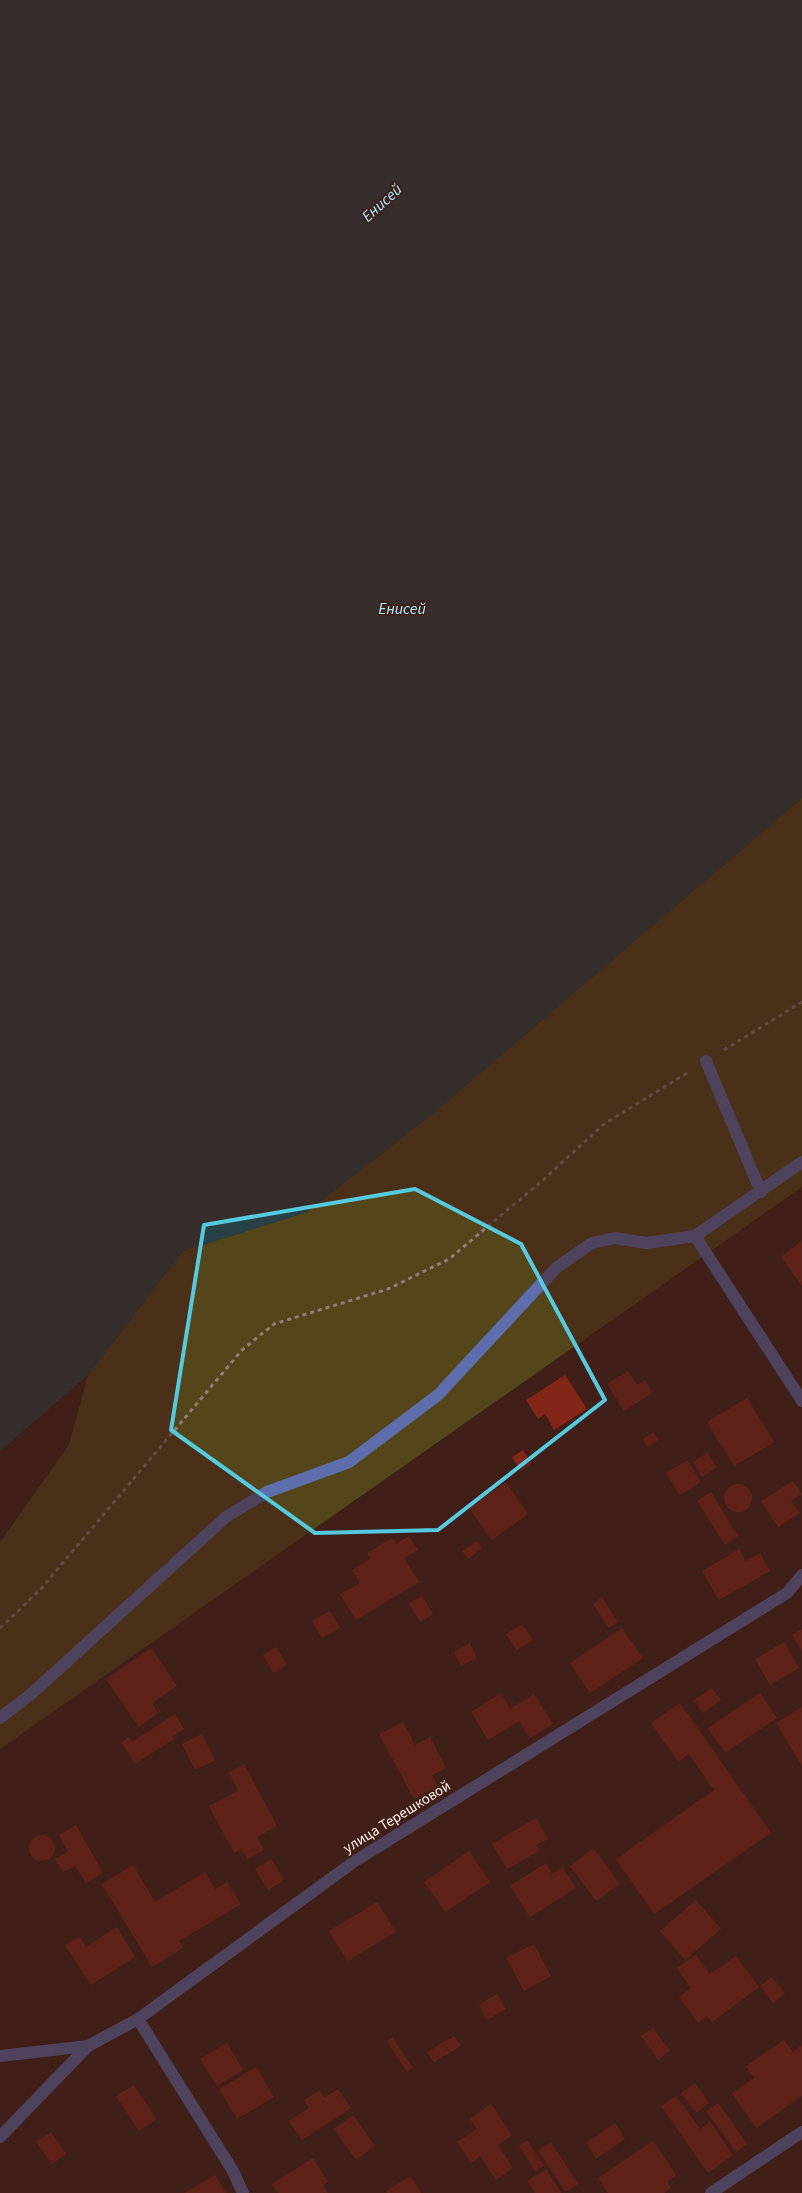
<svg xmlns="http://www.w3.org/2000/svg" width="802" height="2193" font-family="'Source Sans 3',sans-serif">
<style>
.green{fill:#54461a}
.water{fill:#284146}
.building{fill:#832617}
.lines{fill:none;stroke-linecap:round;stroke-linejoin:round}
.path{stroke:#967b76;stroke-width:3;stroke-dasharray:4 4;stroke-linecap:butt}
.minor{stroke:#5e6ead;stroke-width:12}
.marked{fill:none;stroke:#55cadf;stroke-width:4;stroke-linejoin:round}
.labels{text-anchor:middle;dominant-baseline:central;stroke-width:4;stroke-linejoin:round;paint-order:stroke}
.street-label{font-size:15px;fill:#ffece8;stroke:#411f19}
.water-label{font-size:16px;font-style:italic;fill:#a1ecfb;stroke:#411f19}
</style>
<rect width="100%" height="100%" fill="#411f19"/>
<polygon class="green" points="802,798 802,1187 0,1749 0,1542 69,1445 88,1375 183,1251 307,1212 436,1111"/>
<polygon class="water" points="0,0 802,0 802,798 436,1111 307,1212 183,1251 88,1375 0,1451"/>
<g class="building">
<polygon points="802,1241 802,1286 781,1257"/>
<polygon points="628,1371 637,1385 645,1380 652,1393 624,1411 607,1384"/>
<polygon points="565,1375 587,1409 554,1430 545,1414 538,1419 526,1400"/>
<polygon points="747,1398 774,1442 734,1466 707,1422"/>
<polygon points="653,1432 658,1440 648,1447 643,1439"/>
<polygon points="523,1450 532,1464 521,1471 512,1457"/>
<polygon points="707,1453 717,1467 702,1477 693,1462"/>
<polygon points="687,1460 701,1482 680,1495 666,1473"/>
<polygon points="793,1481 802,1494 791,1501 800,1513 778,1527 761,1501"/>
<polygon points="506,1482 528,1514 492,1540 469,1508"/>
<circle cx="738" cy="1498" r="14"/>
<polygon points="711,1492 738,1536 725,1545 697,1501"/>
<polygon points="409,1536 418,1550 404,1558 419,1582 356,1620 340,1594 360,1583 352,1570 370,1559 367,1553 392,1538 396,1544"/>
<polygon points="477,1541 482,1548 468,1559 462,1551"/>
<polygon points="739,1549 746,1561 760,1553 770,1571 719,1600 702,1571"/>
<polygon points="422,1596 433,1614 420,1622 409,1603"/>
<polygon points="602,1597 618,1622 609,1628 593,1604"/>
<polygon points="330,1611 340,1628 322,1638 312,1621"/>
<polygon points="522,1624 533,1640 517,1650 506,1634"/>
<polygon points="622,1628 643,1658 590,1693 570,1663"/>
<polygon points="802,1629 802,1651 792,1635"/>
<polygon points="784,1642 799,1668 770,1685 755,1659"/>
<polygon points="470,1643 477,1658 461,1666 454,1652"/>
<polygon points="276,1647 287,1665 274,1673 263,1655"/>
<polygon points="151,1648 177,1686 152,1703 158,1713 139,1727 106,1679"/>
<polygon points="712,1688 721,1700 703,1713 694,1700"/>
<polygon points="501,1693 510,1709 534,1694 553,1724 530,1738 519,1721 488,1740 471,1712"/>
<polygon points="760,1693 777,1718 725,1753 708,1728"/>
<polygon points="680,1703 771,1833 654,1914 616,1859 714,1790 689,1754 678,1762 651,1723"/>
<polygon points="802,1707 802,1766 776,1723"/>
<polygon points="175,1714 184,1729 172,1736 174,1739 135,1764 121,1743 129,1737 132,1742"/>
<polygon points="403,1722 415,1745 430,1737 446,1768 432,1775 438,1786 414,1799 379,1734"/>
<polygon points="202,1734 215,1760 195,1770 182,1744"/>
<polygon points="244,1764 277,1826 257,1837 264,1850 247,1859 242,1849 234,1853 209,1806 238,1791 229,1772"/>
<polygon points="536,1818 548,1839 536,1845 539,1851 507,1869 492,1844"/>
<polygon points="76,1825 103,1873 86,1883 75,1866 63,1872 55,1859 68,1852 59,1835"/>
<circle cx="42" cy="1848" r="13"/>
<polygon points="593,1848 620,1884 596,1901 570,1866"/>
<polygon points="469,1851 490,1882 445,1912 424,1882"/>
<polygon points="271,1859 284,1880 268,1890 255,1869"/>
<polygon points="546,1863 552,1874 563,1867 576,1888 530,1917 510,1886"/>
<polygon points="133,1865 155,1902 205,1872 215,1889 227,1882 241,1904 179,1941 183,1948 152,1967 102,1884"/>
<polygon points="696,1900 721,1929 685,1960 660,1931"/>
<polygon points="377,1902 396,1932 347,1961 329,1931"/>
<polygon points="117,1927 135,1957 91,1985 65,1945 79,1937 86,1947"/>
<polygon points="534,1944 551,1976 524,1991 506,1958"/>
<polygon points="696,1955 710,1974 736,1956 759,1987 712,2022 707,2016 698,2023 679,1997 691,1988 677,1968"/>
<polygon points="772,1977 785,1994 773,2003 760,1986"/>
<polygon points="497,1994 506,2009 487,2020 479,2005"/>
<polygon points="653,2028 670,2051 658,2060 641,2036"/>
<polygon points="454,2036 461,2046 434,2062 427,2052"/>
<polygon points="392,2037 413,2068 407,2072 387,2041"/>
<polygon points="784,2040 793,2052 802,2045 802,2096 756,2128 732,2093 754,2078 746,2066"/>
<polygon points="227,2043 243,2070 217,2086 200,2059"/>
<polygon points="256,2067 274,2097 237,2119 219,2089"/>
<polygon points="695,2083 709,2103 696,2113 681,2093"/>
<polygon points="134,2085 156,2119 139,2131 116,2096"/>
<polygon points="338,2089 351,2108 302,2140 289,2121 309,2108 304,2100 320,2090 324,2098"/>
<polygon points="676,2096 700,2129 710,2122 733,2155 708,2173 661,2106"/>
<polygon points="718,2103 747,2144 736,2152 706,2111"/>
<polygon points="491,2104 512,2135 498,2145 513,2168 496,2180 480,2156 471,2163 457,2142 477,2129 470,2119"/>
<polygon points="353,2115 375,2146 356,2160 334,2129"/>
<polygon points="615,2123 625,2139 596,2159 586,2143"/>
<polygon points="51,2132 66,2154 52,2164 36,2142"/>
<polygon points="527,2140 544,2166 535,2171 519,2146"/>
<polygon points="653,2141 676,2175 667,2182 671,2188 664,2193 608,2193 598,2178"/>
<polygon points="551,2142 578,2184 566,2192 538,2151"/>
<polygon points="313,2158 328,2182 323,2185 328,2193 278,2193 272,2184"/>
<polygon points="546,2169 561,2192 560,2193 535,2193 528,2181"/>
<polygon points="215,2175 226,2193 185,2193"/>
<polygon points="410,2176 421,2193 387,2193 386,2191"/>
</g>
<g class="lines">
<g class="path">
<polyline points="724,1050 802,1002"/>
<polyline points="0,1628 40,1590 242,1350 274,1324 388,1289 449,1259 542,1181 604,1124 687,1073"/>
</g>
<g class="minor">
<polyline points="706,1061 761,1192"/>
<polyline points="695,1236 802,1401"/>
<polyline points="0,1718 30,1695 226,1517 267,1492 349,1462 438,1395 556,1268 592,1243 615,1238 646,1243 695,1236 802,1162"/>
<polyline points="138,2019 233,2171 243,2193"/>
<polyline points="0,2056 88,2046 138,2019 355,1861 787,1593 802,1575"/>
<polyline points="0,2137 88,2046"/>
<polyline points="711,2193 802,2132"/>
</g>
</g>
<path d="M0 0H802V2193H0ZM415,1189L521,1244L605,1400L438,1530L315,1533L171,1430L204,1225Z" fill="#411f19" fill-opacity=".55" fill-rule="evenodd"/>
<path class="marked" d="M415,1189L521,1244L605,1400L438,1530L315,1533L171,1430L204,1225Z"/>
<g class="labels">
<g class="street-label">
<text transform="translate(397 1817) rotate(-32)">улица Терешковой</text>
</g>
<g class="water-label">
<text transform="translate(382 203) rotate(-42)">Енисей</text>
<text x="402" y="609">Енисей</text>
</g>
</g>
</svg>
